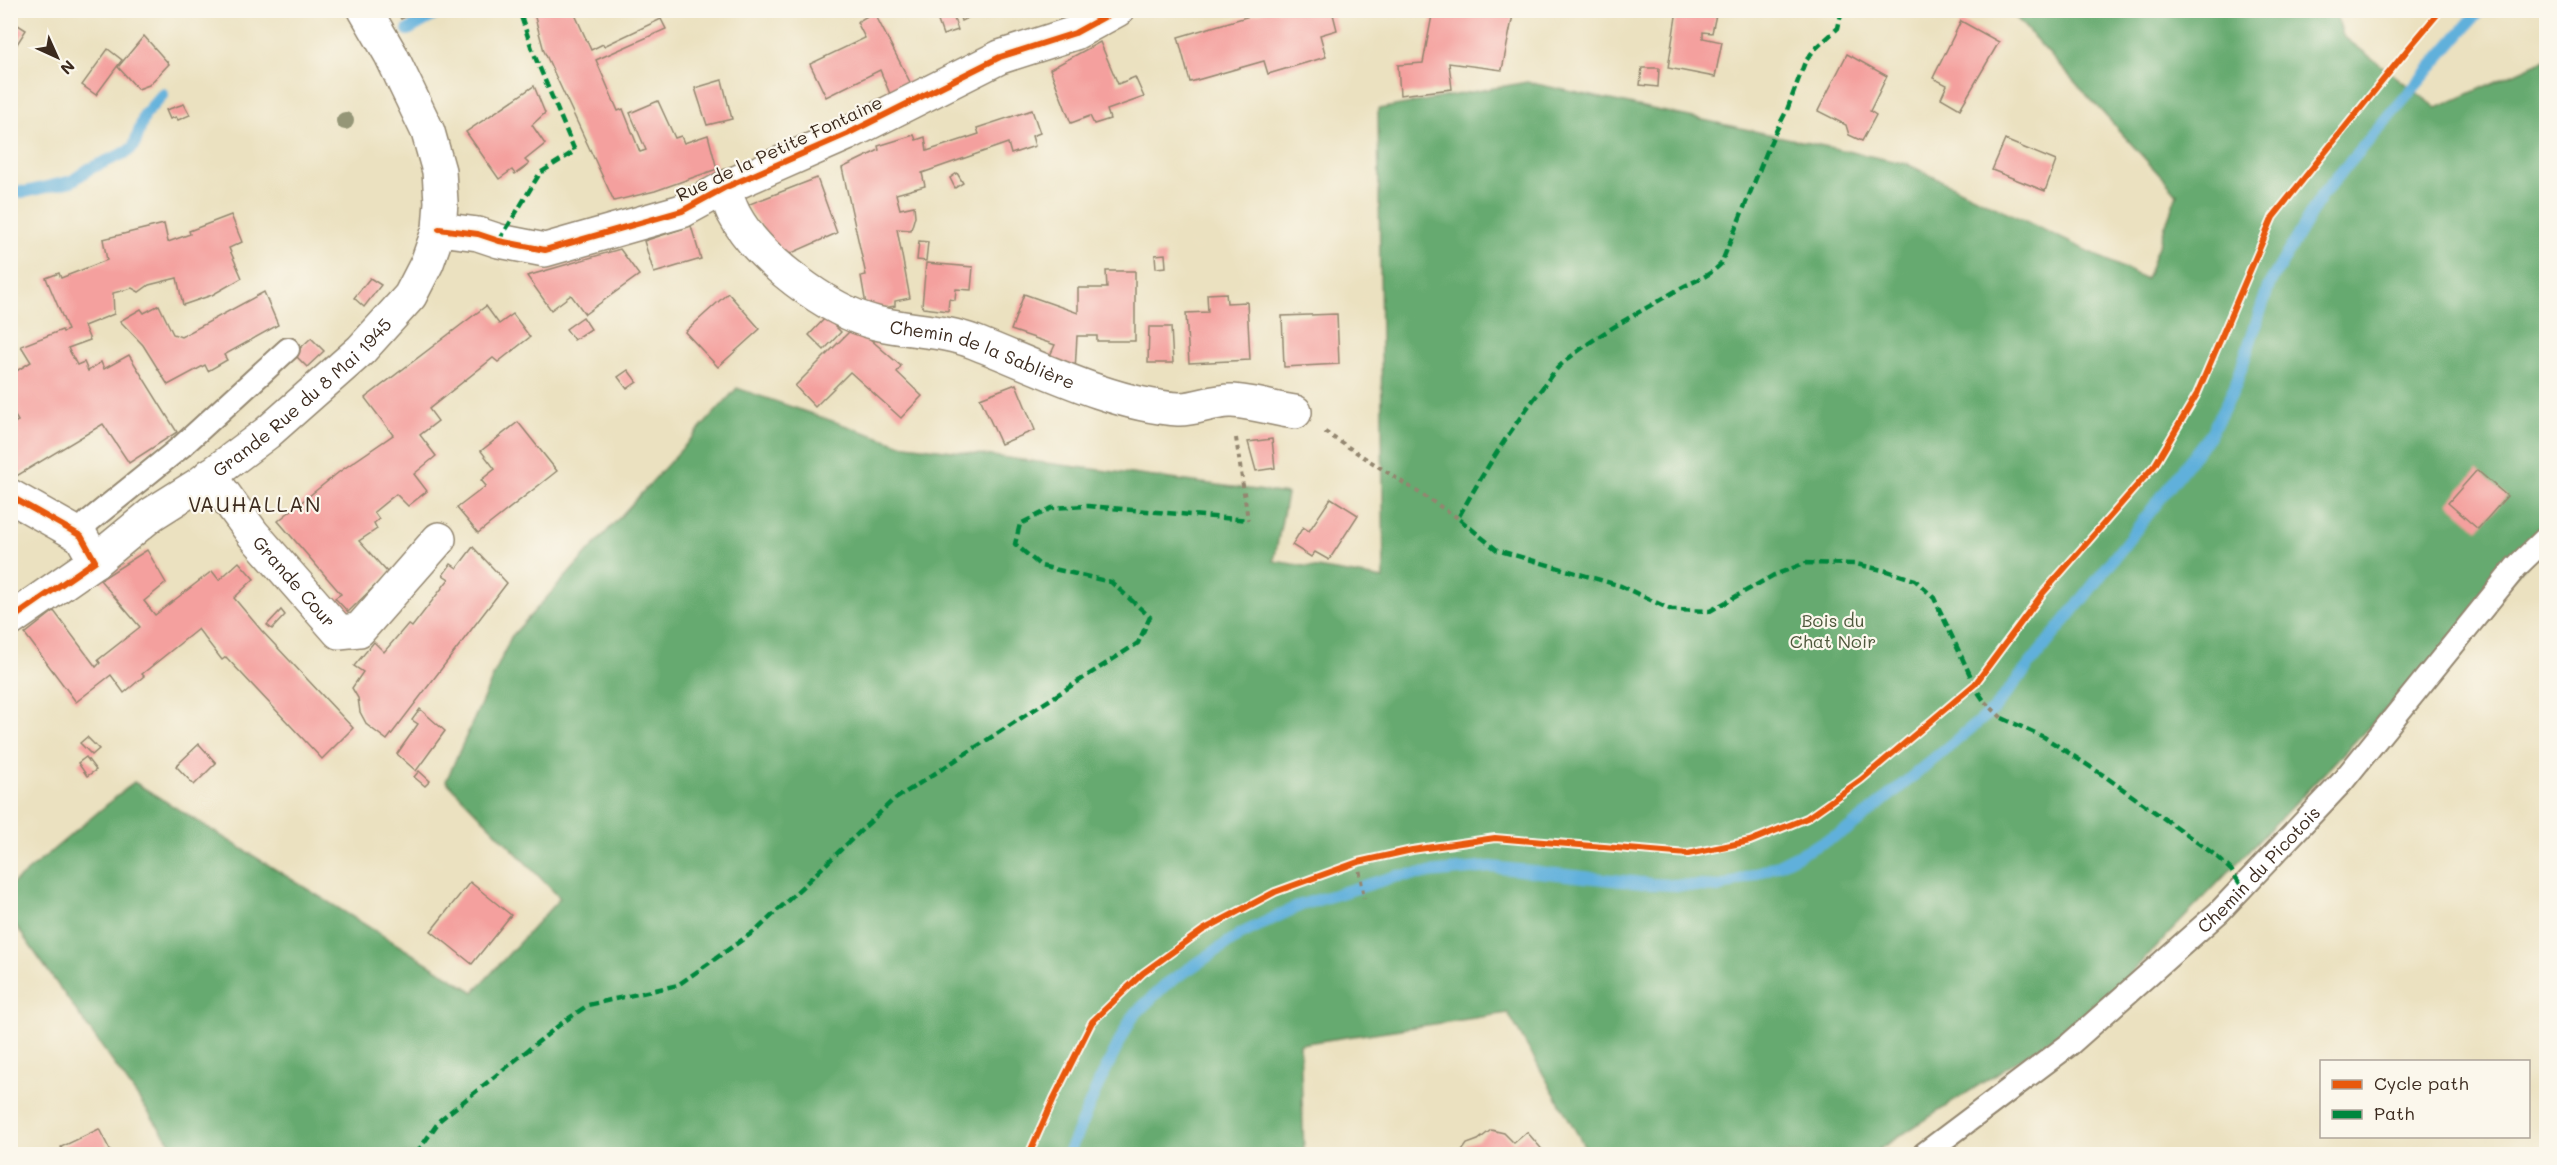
<svg xmlns="http://www.w3.org/2000/svg" width="2557" height="1165" font-family="Mali,sans-serif">
<style>
.forest{fill:#66aa6f;stroke:#506a46;stroke-width:1.5}
.lines{fill:none;stroke-linecap:round;stroke-linejoin:round}
.stream{stroke:#60b0db;stroke-width:12}
.building{fill:#f4a09e}
.lane-casing{stroke:#93866f;stroke-width:26}
.street-casing{stroke:#93866f;stroke-width:36}
.secondary-casing{stroke:#93866f;stroke-width:36}
.path{stroke:#93866f;stroke-width:4;stroke-dasharray:4.5 4.5;stroke-linecap:butt}
.lane{stroke:#fff;stroke-width:22}
.street{stroke:#fff;stroke-width:33}
.secondary{stroke:#fff;stroke-width:33}
.quiet{stroke:#00873e;stroke-width:4.5;stroke-dasharray:9 4.5;stroke-linecap:butt}
.cycleway-casing{stroke:#fbf7ec;stroke-width:10}
.cycleway{stroke:#e8590c;stroke-width:6}
.tree{fill:#959677}
.labels{text-anchor:middle;dominant-baseline:central;stroke-width:4.5;stroke-linejoin:round;paint-order:stroke}
.street-label{font-size:18px;fill:#3b2a1e;stroke:#fbf7ec}
.park-label{font-size:18px;fill:#4f583c;stroke:#fbf7ec}
.quarter-label{font-size:21px;letter-spacing:1.5px;fill:#3b2a1e;stroke:#fbf7ec}
</style>
<rect width="100%" height="100%" fill="#fbf7ec"/>
<filter id="ink" filterUnits="userSpaceOnUse"><feTurbulence type="fractalNoise" baseFrequency=".0167" numOctaves="2"/><feDisplacementMap in="SourceGraphic" scale="12" xChannelSelector="R" yChannelSelector="G"/><feConvolveMatrix kernelMatrix="1 2 1 2 8 2 1 2 1" color-interpolation-filters="sRGB"/></filter>
<filter id="wash" filterUnits="userSpaceOnUse"><feTurbulence type="fractalNoise" baseFrequency=".008" numOctaves="4" result="noise"/><feDisplacementMap in="SourceGraphic" scale="24" xChannelSelector="R" yChannelSelector="G"/><feGaussianBlur stdDeviation="1.35" result="paint"/><feColorMatrix in="noise" values="0 0 0 0 0 0 0 0 0 0 0 0 0 0 0 0 0 1.4 0 .05"/><feComposite in="paint" operator="in"/></filter>
<g filter="url(#wash)">
<rect width="100%" height="100%" fill="#ebe1c0"/>
<polygon class="forest" points="2010,11 2335,11 2343,36 2437,108 2546,59 2546,544 2094,1011 1872,1154 1589,1154 1508,1013 1300,1044 1304,1154 178,1154 11,919 10,886 134,782 474,992 560,898 446,781 511,637 737,388 899,444 1287,494 1274,561 1384,579 1378,109 1527,82 1907,164 2146,279 2177,194"/>
<g class="lines">
<g class="stream">
<polyline points="408,30 443,10"/>
<polyline points="10,191 25,192 72,181 89,169 127,152 134,146 145,114 163,94"/>
<polyline points="1068,1154 1099,1083 1132,1017 1165,985 1241,934 1301,905 1397,876 1491,867 1651,884 1721,887 1778,865 1849,829 1994,709 2084,597 2211,433 2235,387 2269,285 2321,196 2480,10"/>
</g>
</g>
<g id="blocks">
<g class="building">
<polygon points="396,10 420,10 401,19"/>
<polygon points="533,10 573,10 591,50 603,44 604,46 661,19 666,29 596,60 618,111 623,109 640,152 646,150 630,113 658,101 675,138 681,136 684,143 708,135 717,169 655,191 614,201 544,51"/>
<polygon points="934,10 951,10 958,30 943,35"/>
<polygon points="958,10 985,10 961,21"/>
<polygon points="1270,10 1332,10 1337,30 1320,35 1326,57 1268,74 1264,61 1190,82 1178,37"/>
<polygon points="1433,10 1514,10 1502,70 1449,63 1452,89 1400,95 1398,65 1423,63"/>
<polygon points="1677,10 1717,10 1712,33 1703,32 1703,38 1722,42 1715,77 1668,68"/>
<polygon points="874,12 911,84 890,94 880,70 826,97 810,64 865,38 857,22"/>
<polygon points="10,20 26,30 10,55"/>
<polygon points="1961,21 1999,42 1960,109 1941,98 1947,85 1933,78"/>
<polygon points="144,36 169,64 149,85 138,89 118,67"/>
<polygon points="1100,42 1118,84 1135,77 1144,97 1107,110 1110,119 1094,124 1090,116 1071,123 1050,69"/>
<polygon points="108,49 122,60 96,95 82,85"/>
<polygon points="1847,54 1887,76 1870,111 1876,115 1862,141 1849,135 1846,125 1818,111"/>
<polygon points="1642,68 1659,68 1658,87 1640,85"/>
<polygon points="722,80 732,119 707,125 695,88"/>
<polygon points="534,86 545,113 532,125 545,144 525,160 529,164 515,174 512,170 499,179 466,132"/>
<polygon points="184,104 190,115 178,120 176,117 170,119 166,110"/>
<polygon points="1032,110 1040,133 1032,136 1035,146 1011,154 1008,143 985,151 922,173 925,186 896,194 900,209 914,206 915,216 911,230 897,229 910,298 895,301 895,306 867,311 861,276 866,275 842,168 879,150 878,146 914,135 916,140 925,137 927,151 979,134 977,128"/>
<polygon points="2005,140 2056,161 2045,191 1992,170"/>
<polygon points="957,173 963,183 955,188 950,178"/>
<polygon points="817,178 837,233 785,256 776,249 747,205"/>
<polygon points="231,215 242,242 229,248 242,278 212,295 183,305 177,278 149,285 139,292 132,288 113,293 114,314 84,326 90,340 68,348 77,365 84,362 88,371 101,362 104,369 129,355 177,432 129,463 103,424 10,480 10,425 18,421 10,408 10,402 14,400 10,395 10,375 31,362 21,346 62,330 63,332 68,330 46,278 59,273 61,278 107,260 103,239 164,224 168,242 190,234 189,231"/>
<polygon points="691,226 701,259 654,273 644,241"/>
<polygon points="919,241 928,242 926,261 917,260"/>
<polygon points="620,249 639,275 585,314 571,295 551,310 527,276"/>
<polygon points="1165,254 1166,267 1156,268 1155,255"/>
<polygon points="926,263 973,267 971,290 956,289 955,300 949,299 948,311 923,308 922,306"/>
<polygon points="1106,271 1135,271 1135,341 1097,341 1097,336 1077,336 1075,371 1048,360 1055,345 1011,330 1024,294 1078,313 1078,288 1107,288"/>
<polygon points="370,278 381,285 364,307 354,298"/>
<polygon points="264,292 278,325 224,355 227,360 208,371 205,365 168,385 143,345 120,321 141,309 144,313 159,305 173,334 181,337"/>
<polygon points="728,293 760,329 718,367 685,332"/>
<polygon points="1226,293 1227,303 1247,302 1250,360 1189,363 1186,313 1208,312 1207,294"/>
<polygon points="486,306 499,324 513,314 530,337 498,362 493,358 429,409 438,421 420,435 436,456 414,474 427,491 408,506 396,494 374,512 379,519 374,523 377,529 359,541 388,573 348,612 335,598 341,594 278,521 339,472 393,435 365,398"/>
<polygon points="1337,314 1339,364 1284,367 1282,316"/>
<polygon points="583,317 591,329 574,340 566,329"/>
<polygon points="826,317 841,332 824,350 809,335"/>
<polygon points="855,326 901,366 897,372 922,396 901,418 850,372 815,407 795,386"/>
<polygon points="1149,327 1171,327 1173,363 1148,363"/>
<polygon points="311,338 324,351 307,367 294,354"/>
<polygon points="628,370 637,382 627,389 618,377"/>
<polygon points="1016,384 1035,430 1001,444 980,398"/>
<polygon points="518,422 557,471 478,533 457,508 486,486 481,480 495,469 481,451"/>
<polygon points="1272,439 1275,468 1256,471 1248,442"/>
<polygon points="2477,470 2507,496 2478,529 2448,503"/>
<polygon points="1331,498 1358,515 1329,560 1315,552 1311,557 1292,545 1303,527 1309,531"/>
<polygon points="473,547 507,583 387,740 367,725 360,712 358,698 352,688 363,672 354,666 374,642 384,652 408,624 412,627 449,579 443,575 451,564 457,568"/>
<polygon points="147,550 166,583 144,601 155,615 212,571 219,580 239,562 254,579 234,598 261,630 353,728 322,759 226,657 222,660 198,629 142,674 144,676 124,693 111,675 76,702 25,634 54,611 96,667 100,663 98,660 140,627 100,580"/>
<polygon points="281,610 285,615 272,629 267,625"/>
<polygon points="420,709 445,731 416,771 397,754 418,724 412,720"/>
<polygon points="87,737 99,749 92,755 80,743"/>
<polygon points="199,744 216,763 194,785 176,766"/>
<polygon points="86,757 96,770 87,776 78,763"/>
<polygon points="419,771 430,781 425,786 414,777"/>
<polygon points="470,882 511,915 472,964 431,931"/>
<polygon points="99,1129 112,1154 64,1154 61,1147"/>
<polygon points="1491,1130 1504,1133 1514,1143 1527,1132 1546,1154 1460,1154 1467,1144 1478,1140"/>
</g>
</g>
</g>
<g filter="url(#ink)">
<use href="#blocks" fill-opacity="0" stroke="#93866f" stroke-width="1.5"/>
<g class="lines">
<defs>
<g id="lane">
<polyline points="81,536 88,522 182,446 288,349"/>
<path id="s1" d="M1924,1154L2070,1044L2219,912L2342,782L2516,567L2546,538"/>
</g>
<g id="street">
<path id="s2" d="M724,188C727,197 730,206 734,214C757,258 828,311 876,323C909,331 943,330 974,342C1036,366 1112,405 1178,409C1195,410 1214,400 1232,401C1252,402 1274,409 1295,412"/>
<polyline points="439,229 478,234 499,241 545,250 682,211 724,188 847,134 1000,57 1075,33 1117,10"/>
<path id="s3" d="M210,475L253,534L339,632L359,630L439,539"/>
<polyline points="10,496 81,536 95,561"/>
</g>
<g id="secondary">
<path id="s4" d="M10,620L95,561L152,514L198,485L267,433L361,350L410,296L427,263L439,229L441,202L439,171L428,132L391,55L365,10"/>
</g>
</defs>
<use href="#lane" class="lane-casing"/>
<use href="#street" class="street-casing"/>
<use href="#secondary" class="secondary-casing"/>
<g class="path">
<polyline points="1325,432 1458,518"/>
<polyline points="1236,438 1248,520"/>
<polyline points="1985,702 2002,718"/>
<polyline points="1358,862 1364,898"/>
</g>
<use href="#lane" class="lane"/>
<use href="#street" class="street"/>
<use href="#secondary" class="secondary"/>
<g class="quiet">
<path d="M1842,10L1838,28L1814,50L1805,62L1787,110L1772,139L1721,264C1706,279 1695,280 1679,289C1640,312 1597,334 1563,363C1553,371 1545,385 1537,395C1507,434 1482,475 1458,518L1497,550L1621,586L1672,610L1710,611L1774,575L1806,563L1856,564L1887,571L1915,580L1934,598L1978,692L1985,702"/>
<polyline points="499,241 540,173 575,151 533,52 519,10"/>
<polyline points="2002,718 2044,737 2103,775 2215,855 2231,870 2242,887"/>
<polyline points="416,1154 440,1120 562,1023 588,1005 678,985 759,928 892,801 1138,643 1150,617 1111,582 1041,566 1015,544 1020,524 1052,508 1088,506 1248,520"/>
</g>
<defs>
<g id="cycleway">
<polyline points="439,229 478,234 499,241 545,250 682,211 724,188 847,134 1000,57 1075,33 1117,10"/>
<polyline points="10,496 81,536 95,561 10,620"/>
<polyline points="1029,1154 1054,1098 1092,1022 1143,973 1203,930 1275,892 1358,862 1412,850 1495,838 1688,854 1750,841 1807,818 1861,780 1975,684 2043,593 2155,465 2197,394 2273,217 2408,49 2441,10"/>
</g>
</defs>
<use href="#cycleway" class="cycleway-casing"/>
<use href="#cycleway" class="cycleway"/>
</g>
<circle class="tree" cx="345" cy="121" r="9"/>
</g>
<g class="labels">
<g class="street-label">
<text transform="translate(779 148) rotate(-25)">Rue de la Petite Fontaine</text>
<text stroke="none"><textPath href="#s2" startOffset="322">Chemin de la Sablière</textPath></text>
<text stroke="none"><textPath href="#s4" startOffset="368">Grande Rue du 8 Mai 1945</textPath></text>
<text stroke="none"><textPath href="#s3" startOffset="136">Grande Cour</textPath></text>
<text stroke="none"><textPath href="#s1" startOffset="440">Chemin du Picotois</textPath></text>
</g>
<g class="park-label">
<text x="1833" y="620">Bois du<tspan x="1833" dy="21">Chat Noir</tspan></text>
</g>
<g class="quarter-label">
<text x="255" y="503">VAUHALLAN</text>
</g>
</g>
<rect width="2557" height="1165" fill="none" stroke="#fbf7ec" stroke-width="36"/>
<rect x="2320" y="1060" width="210" height="78" fill="#fbf7ec" stroke="#aea59a" stroke-width="1.5"/>
<rect x="2332" y="1080" width="30" height="9" fill="#e8590c" stroke="#aea59a" stroke-width="1.5"/>
<text x="2374" y="1090" font-size="18" fill="#3b2a1e">Cycle path</text>
<rect x="2332" y="1110" width="30" height="9" fill="#00873e" stroke="#aea59a" stroke-width="1.5"/>
<text x="2374" y="1120" font-size="18" fill="#3b2a1e">Path</text>
<g transform="translate(57 57) rotate(135)" stroke="#fbf7ec" stroke-width="4.5" paint-order="stroke">
<path d="M0-4.5L10 22L0 15L-10 22Z" fill="#3b2a1e"/>
<text y="-9" font-size="16" font-weight="bold" text-anchor="middle" fill="#3b2a1e">N</text>
</g>
</svg>
